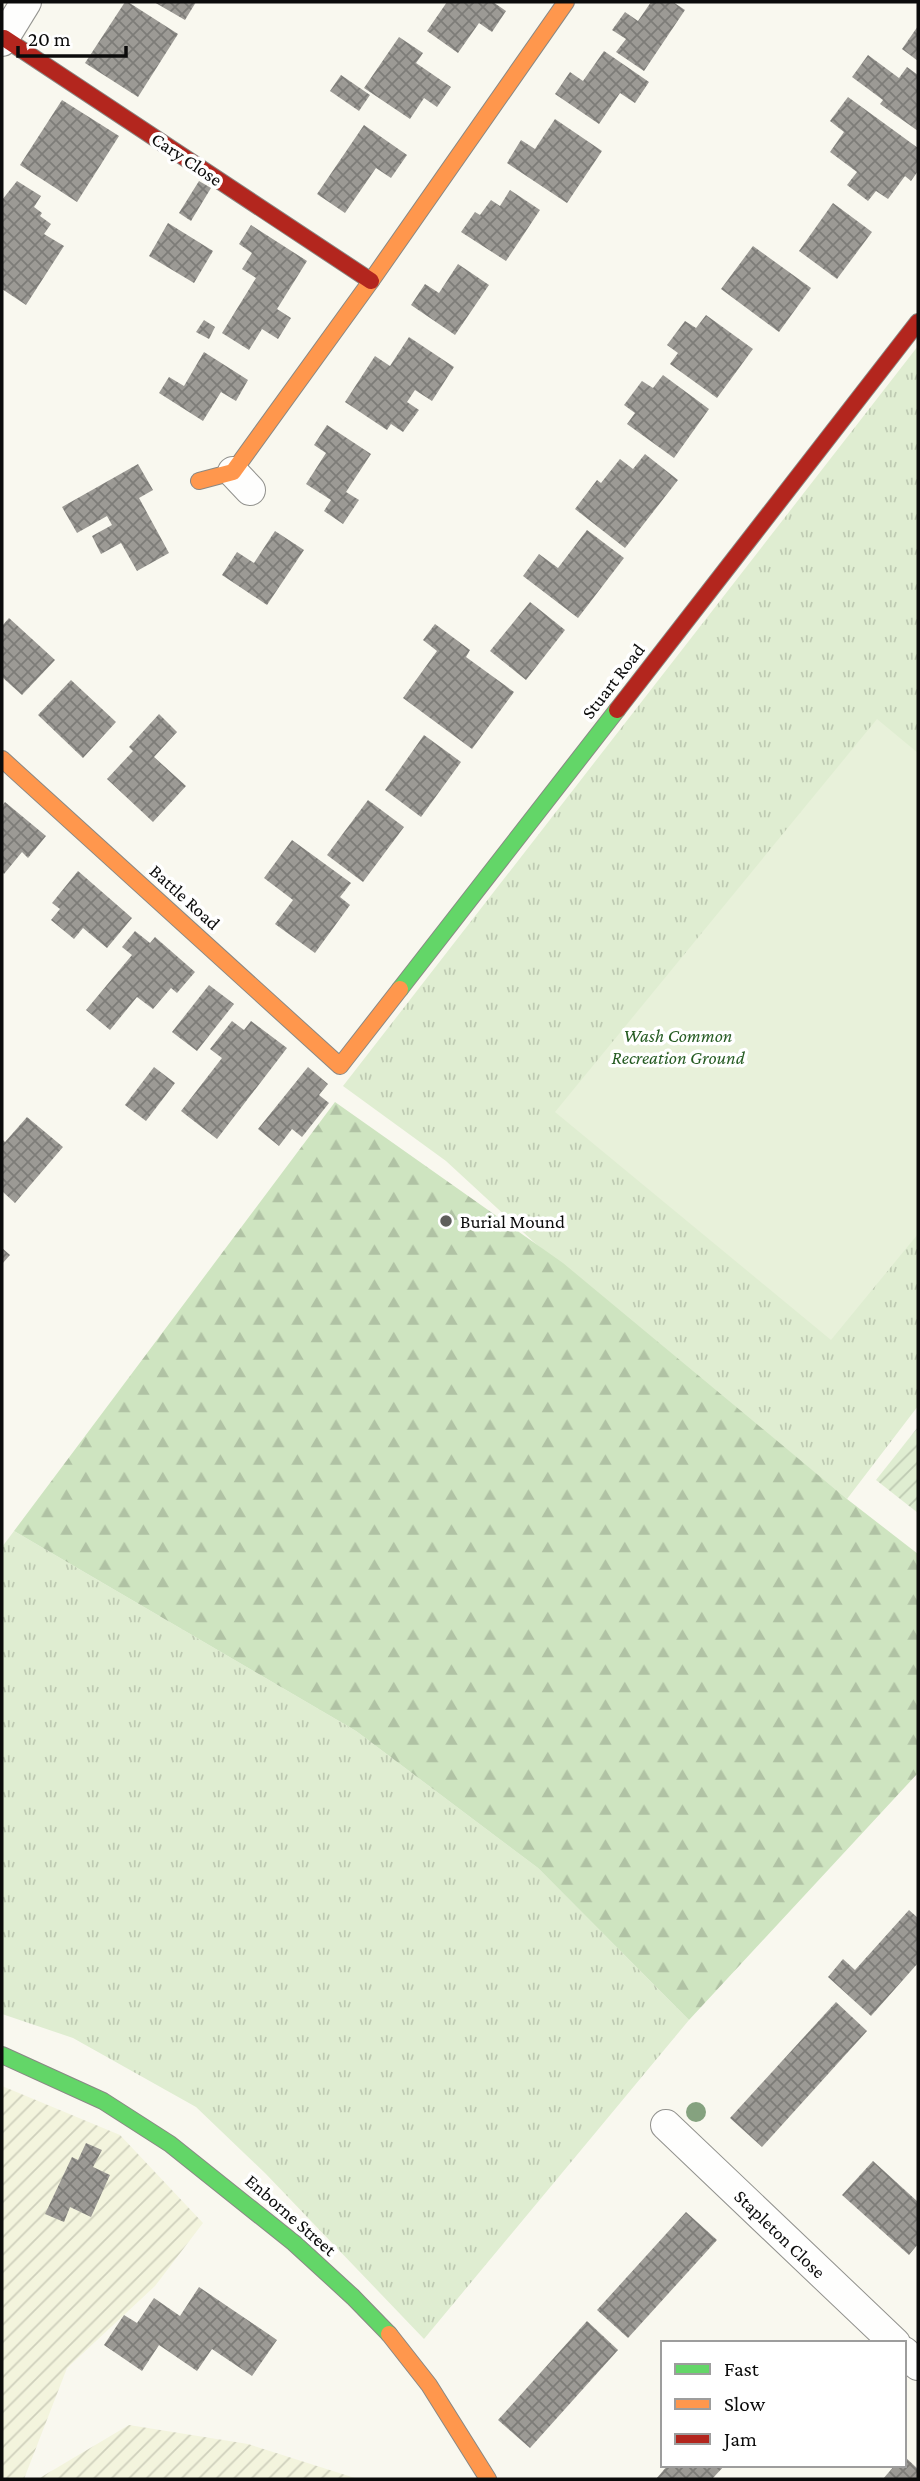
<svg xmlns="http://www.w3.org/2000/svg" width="920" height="2481" font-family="'Crimson Pro',serif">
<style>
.farmland{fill:url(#farmland-furrows)}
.grass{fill:url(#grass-tufts)}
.forest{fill:url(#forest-firs)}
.garden{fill:url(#garden-furrows)}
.pitch{fill:#e8f1da}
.building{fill:url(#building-cross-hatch)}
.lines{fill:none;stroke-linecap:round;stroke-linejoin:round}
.street-casing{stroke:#92928e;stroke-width:32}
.fast-casing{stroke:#898884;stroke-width:18}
.slow-casing{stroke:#898884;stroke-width:18}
.jam-casing{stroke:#898884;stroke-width:18}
.street{stroke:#fefefd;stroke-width:30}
.fast{stroke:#63d668;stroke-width:16}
.slow{stroke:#ff974d;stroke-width:16}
.jam{stroke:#b3261e;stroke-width:16}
.tree{fill:#85a27f}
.poi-dot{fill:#5e5e5b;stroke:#fff;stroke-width:2.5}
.labels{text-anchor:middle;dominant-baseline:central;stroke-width:7;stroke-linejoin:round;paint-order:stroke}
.street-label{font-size:19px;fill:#0b0b0b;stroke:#fff}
.park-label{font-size:19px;font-style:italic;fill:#265c23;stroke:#fff}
.poi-label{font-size:19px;fill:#0b0b0b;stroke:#fff;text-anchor:start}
</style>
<defs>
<pattern id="farmland-furrows" width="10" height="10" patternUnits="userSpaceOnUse" patternTransform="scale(1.75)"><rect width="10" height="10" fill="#f3f4dd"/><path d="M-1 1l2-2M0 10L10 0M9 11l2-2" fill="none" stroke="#cfd0bc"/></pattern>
<pattern id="grass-tufts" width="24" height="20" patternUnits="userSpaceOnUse" patternTransform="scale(1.75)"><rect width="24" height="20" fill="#dfedd1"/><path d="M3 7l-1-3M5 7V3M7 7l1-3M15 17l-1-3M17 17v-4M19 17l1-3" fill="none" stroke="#becab2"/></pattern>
<pattern id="forest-firs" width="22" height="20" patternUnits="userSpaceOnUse" patternTransform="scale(1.75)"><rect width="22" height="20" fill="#cee4c0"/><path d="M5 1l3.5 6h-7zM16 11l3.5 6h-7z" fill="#b0c2a4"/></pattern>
<pattern id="garden-furrows" width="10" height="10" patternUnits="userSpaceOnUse" patternTransform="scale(1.75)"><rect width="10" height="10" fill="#dfedd1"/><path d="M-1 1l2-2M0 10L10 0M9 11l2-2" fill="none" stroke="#becab2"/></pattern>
<pattern id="building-cross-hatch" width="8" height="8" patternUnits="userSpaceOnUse" patternTransform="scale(1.75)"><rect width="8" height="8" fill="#9c9a95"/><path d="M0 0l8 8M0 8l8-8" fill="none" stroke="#7d7c78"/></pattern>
</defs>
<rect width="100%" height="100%" fill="#f9f8ef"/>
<g class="farmland">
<polygon points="2,2086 120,2135 203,2223 155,2286 67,2368 24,2479 2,2479"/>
<polygon points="129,2425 248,2444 358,2479 38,2479"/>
</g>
<g class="grass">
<polygon points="918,346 918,1406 847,1499 536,1244 446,1161 343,1086"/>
<polygon points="14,1531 356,1731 538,1868 689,2020 424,2339 265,2173 196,2107 73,2038 2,2014 2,1547"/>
</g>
<polygon class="forest" points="335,1102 563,1263 847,1499 918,1554 918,1773 689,2020 538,1868 356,1731 14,1531"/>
<polygon class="garden" points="918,1427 918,1513 876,1480"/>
<polygon class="pitch" points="877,719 918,753 918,1234 831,1340 555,1112"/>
<g class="building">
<polygon points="125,2 128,2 178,34 138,97 85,63"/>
<polygon points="154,2 196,2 185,20"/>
<polygon points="447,2 493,2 506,11 492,32 479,23 458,53 427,31"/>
<polygon points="651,2 673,2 685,10 644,71 616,52 626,39 612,30 625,12 638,21"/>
<polygon points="918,26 918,61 902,49"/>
<polygon points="399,37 423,53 416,63 451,87 437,107 424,98 410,119 364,88"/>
<polygon points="604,51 649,82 635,103 620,93 599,124 555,94 570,72 583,81"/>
<polygon points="868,55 899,78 907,67 918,75 918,131 880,104 883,100 852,77"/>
<polygon points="341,75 370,95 359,111 330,91"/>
<polygon points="848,97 918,148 918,171 911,181 905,176 888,199 876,191 868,201 847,185 857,172 830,152 844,132 830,121"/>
<polygon points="62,100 119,136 77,202 20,165"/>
<polygon points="555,119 602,151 567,203 507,163 521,140 535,149"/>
<polygon points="364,125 407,155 391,178 376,168 345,213 317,194"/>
<polygon points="17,181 41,196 34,207 42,213 40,216 51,224 44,234 64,246 26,305 2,289 2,200"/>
<polygon points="199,181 211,188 191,221 179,213"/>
<polygon points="510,190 540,210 506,261 461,232 475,212 480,215 491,200 500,206"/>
<polygon points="833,203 872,232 837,279 799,251"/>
<polygon points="168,223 213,251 194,283 149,256"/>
<polygon points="251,225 307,261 277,309 291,318 278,339 262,329 249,350 222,333 256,278 242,269 252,253 239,244"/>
<polygon points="753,246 811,288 779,332 721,289"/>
<polygon points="458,264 489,285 455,335 411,305 425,284 439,293"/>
<polygon points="706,315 753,349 717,398 670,364 678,353 667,345 685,321 696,328"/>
<polygon points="204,320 215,327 209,339 196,332"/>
<polygon points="409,337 454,367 432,401 415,390 407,402 419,410 403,432 391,424 387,430 345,402 375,356 390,366"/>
<polygon points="204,352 248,380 236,401 221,392 203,421 159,393 169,377 184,386"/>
<polygon points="663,375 709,409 674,458 627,424 635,413 624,405 642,381 653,388"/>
<polygon points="327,425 371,454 346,492 359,500 343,524 324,511 331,500 306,484 326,453 314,445"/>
<polygon points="645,454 678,480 625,548 575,509 597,480 601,483 620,459 633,469"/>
<polygon points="138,464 153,490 139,498 169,553 137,571 121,543 101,554 92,536 112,525 107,516 77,533 62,507"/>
<polygon points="587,530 624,558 578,618 523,576 539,554 558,568"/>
<polygon points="275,531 304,550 267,605 222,575 237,552 254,563"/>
<polygon points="530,602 565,630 526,680 490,651"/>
<polygon points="9,618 55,660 22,695 2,677 2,626"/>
<polygon points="435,624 470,650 466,657 514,692 472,749 403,698 437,651 423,640"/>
<polygon points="71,680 116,722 83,758 38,715"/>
<polygon points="159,714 177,732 154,757 186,786 153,822 107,779 133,751 129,747"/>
<polygon points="424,735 461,762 421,817 385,790"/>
<polygon points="368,800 404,827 363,882 327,855"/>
<polygon points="5,802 46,836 28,858 22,852 4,874 2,872 2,806"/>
<polygon points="292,840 351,883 340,897 350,905 315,953 275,924 293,900 264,878"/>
<polygon points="78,871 132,918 107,948 83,928 74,939 51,920 60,909 52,903"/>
<polygon points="135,931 150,943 155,937 195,972 177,993 171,988 153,1009 137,997 110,1030 86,1010 132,955 122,947"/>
<polygon points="209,985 234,1004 197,1051 172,1032"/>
<polygon points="232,1021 244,1030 251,1021 287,1048 217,1139 181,1111 222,1058 210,1049"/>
<polygon points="154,1067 175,1083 146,1121 125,1105"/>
<polygon points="308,1067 328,1084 319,1095 329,1103 302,1137 292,1129 279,1146 258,1129"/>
<polygon points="27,1117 63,1147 15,1203 2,1191 2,1139 5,1142"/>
<polygon points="2,1248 10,1255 2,1264"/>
<polygon points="909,1910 918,1918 918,1963 871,2016 828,1977 843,1959 855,1970"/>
<polygon points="836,2002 867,2031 762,2147 730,2118"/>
<polygon points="86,2143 102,2150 93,2167 110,2175 91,2217 70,2207 64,2222 45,2214 72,2157 78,2160"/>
<polygon points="873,2161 918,2202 918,2244 909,2255 842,2195"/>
<polygon points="686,2212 717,2240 628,2338 597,2310"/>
<polygon points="199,2287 277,2340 252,2376 212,2349 197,2371 159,2345 142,2371 104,2345 124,2315 137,2323 154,2298 180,2316"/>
<polygon points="587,2321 618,2350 530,2448 498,2420"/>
<polygon points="904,2456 918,2469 918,2479 883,2479 895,2465 904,2465"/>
<polygon points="668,2465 725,2465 712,2479 656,2479"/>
</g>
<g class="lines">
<defs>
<g id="street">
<polyline points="2,41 26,2"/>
<polyline points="233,472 250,490"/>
<polyline points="666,2125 895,2343"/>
<polyline points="904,2352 918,2365"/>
</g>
<g id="fast">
<polyline points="400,989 617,710"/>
<polyline points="2,2055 103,2101 170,2144 294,2243 353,2297 389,2334"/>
</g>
<g id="slow">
<polyline points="199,481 233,472 371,281 566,2"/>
<polyline points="2,759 340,1066 400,989"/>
<polyline points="389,2334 429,2385 488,2479"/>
</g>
<g id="jam">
<polyline points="4,38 371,281"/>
<polyline points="617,710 918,322"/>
</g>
</defs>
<use href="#street" class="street-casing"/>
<use href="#fast" class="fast-casing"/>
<use href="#slow" class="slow-casing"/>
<use href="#jam" class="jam-casing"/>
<use href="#street" class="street"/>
<use href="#fast" class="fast"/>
<use href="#slow" class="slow"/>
<use href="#jam" class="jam"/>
</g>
<circle class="tree" cx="696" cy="2112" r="10"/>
<circle class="poi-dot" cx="446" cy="1221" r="7"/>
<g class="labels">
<g class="street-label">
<text transform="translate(187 159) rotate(34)">Cary Close</text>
<text transform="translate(613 681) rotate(-52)">Stuart Road</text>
<text transform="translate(185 897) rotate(42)">Battle Road</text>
<text transform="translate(291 2215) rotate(41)">Enborne Street</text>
<text transform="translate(780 2234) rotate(44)">Stapleton Close</text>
</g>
<g class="park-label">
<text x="678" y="1035">Wash Common<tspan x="678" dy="22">Recreation Ground</tspan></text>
</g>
<g class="poi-label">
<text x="460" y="1221">Burial Mound</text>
</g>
</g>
<rect width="920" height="2481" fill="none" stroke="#0b0b0b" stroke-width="7"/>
<rect x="661" y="2341" width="245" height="126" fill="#ffffff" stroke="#9d9d9d" stroke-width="2"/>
<rect x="675" y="2364" width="35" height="10" fill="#63d668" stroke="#9d9d9d" stroke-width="2"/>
<text x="724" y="2376" font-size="21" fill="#0b0b0b">Fast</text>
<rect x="675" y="2399" width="35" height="10" fill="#ff974d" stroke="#9d9d9d" stroke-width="2"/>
<text x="724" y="2411" font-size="21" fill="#0b0b0b">Slow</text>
<rect x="675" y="2434" width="35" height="10" fill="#b3261e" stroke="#9d9d9d" stroke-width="2"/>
<text x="724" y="2446" font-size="21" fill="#0b0b0b">Jam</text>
<path d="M18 46v10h108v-10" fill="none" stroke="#0b0b0b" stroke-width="3.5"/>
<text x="28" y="46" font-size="21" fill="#0b0b0b" stroke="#ffffff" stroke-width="5" paint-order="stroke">20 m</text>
</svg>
